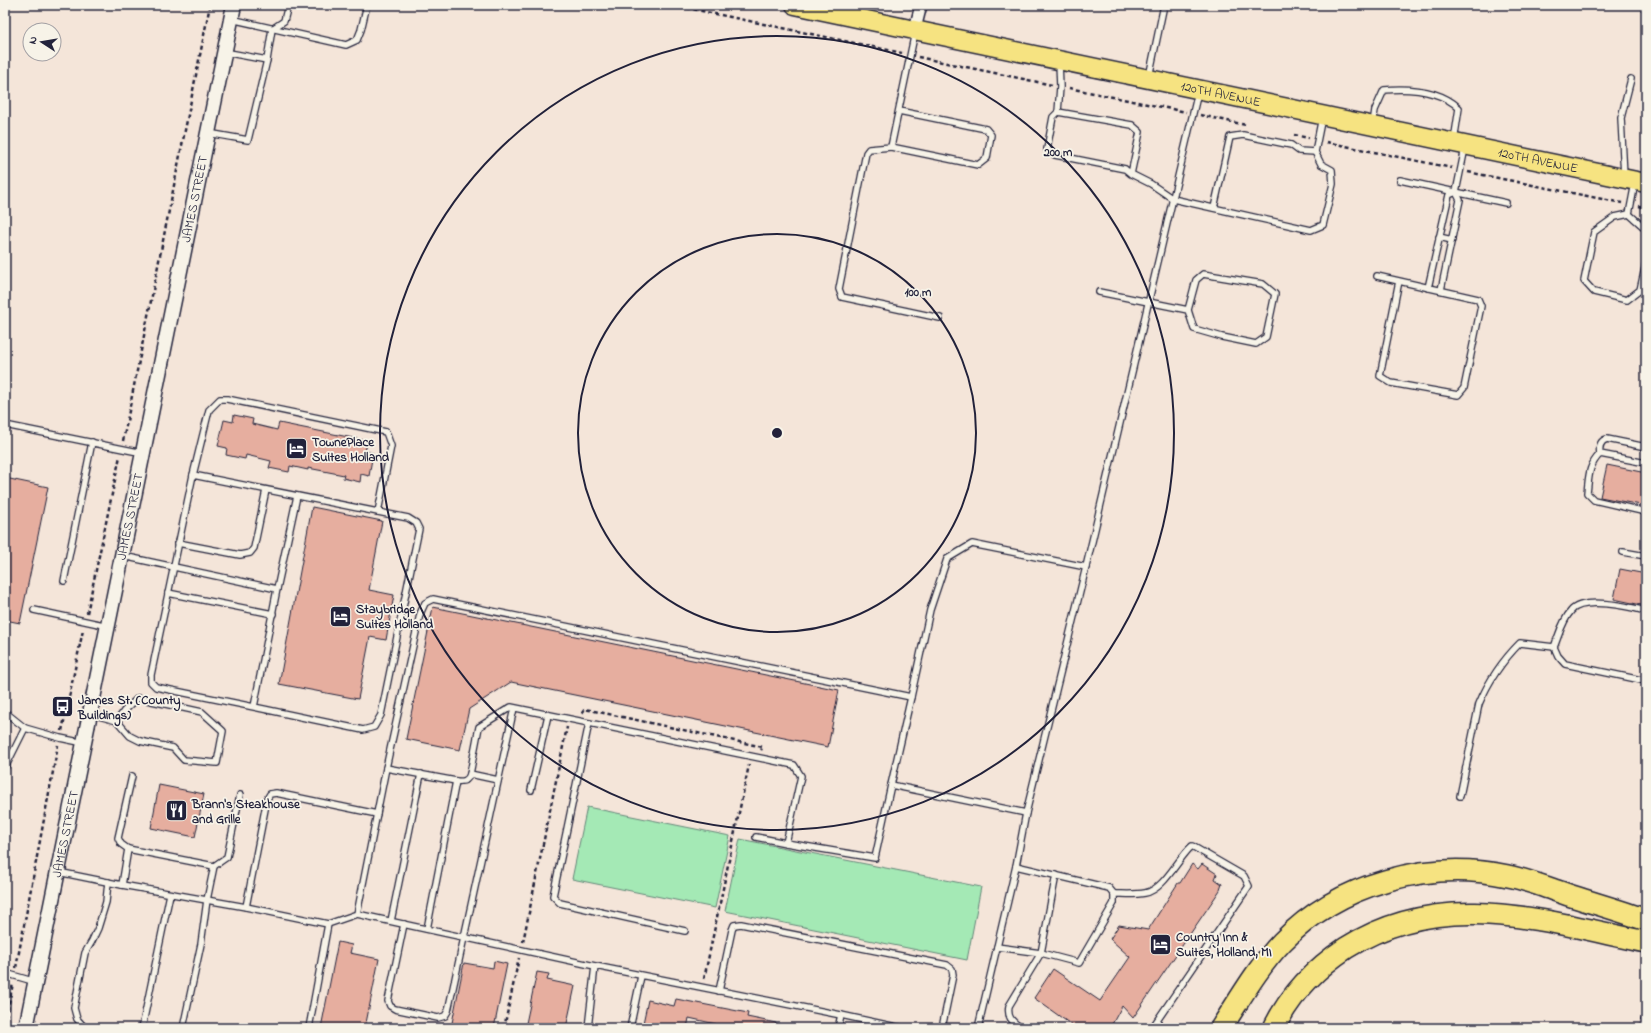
<svg xmlns="http://www.w3.org/2000/svg" width="1651" height="1033" font-family="'Indie Flower',sans-serif">
<style>
.green{fill:#a4e9b5;stroke:#638678}
.building{fill:#e6ae9f;stroke:#22223b}
.lines{fill:none;stroke-linecap:round;stroke-linejoin:round}
.service-casing{stroke:#22223b;stroke-width:8}
.minor-casing{stroke:#22223b;stroke-width:14}
.tertiary-casing{stroke:#22223b;stroke-width:17}
.primary-casing{stroke:#22223b;stroke-width:21}
.motorway-casing{stroke:#22223b;stroke-width:24}
.path{stroke:#22223b;stroke-width:2.5;stroke-dasharray:4 3;stroke-linecap:butt}
.service{stroke:#f7f3e8;stroke-width:5.5}
.minor{stroke:#f7f3e8;stroke-width:11}
.tertiary{stroke:#f7f3e8;stroke-width:14}
.primary{stroke:#f6e381;stroke-width:18}
.motorway{stroke:#f6e381;stroke-width:21}
.ring{fill:none;stroke:#22223b;stroke-width:2}
.labels{text-anchor:middle;dominant-baseline:central;stroke-width:3.5;stroke-linejoin:round;paint-order:stroke}
.street-label{font-size:13px;fill:#22223b;stroke:#f7f3e8}
.poi-label{font-size:13px;font-weight:bold;fill:#22223b;stroke:#f7f3e8;text-anchor:start}
.centre{fill:#22223b;stroke:#f7f3e8;stroke-width:2}
.ring-label{font-size:12px;text-anchor:middle;font-weight:bold;fill:#22223b;stroke:#f7f3e8;stroke-width:3.5;stroke-linejoin:round;paint-order:stroke}
</style>
<rect width="100%" height="100%" fill="#f4e5d9"/>
<filter id="ink" filterUnits="userSpaceOnUse"><feTurbulence type="fractalNoise" baseFrequency=".025" numOctaves="2"/><feDisplacementMap in="SourceGraphic" scale="8" xChannelSelector="R" yChannelSelector="G"/><feConvolveMatrix kernelMatrix="1 2 1 2 8 2 1 2 1" color-interpolation-filters="sRGB"/></filter>
<g filter="url(#ink)">
<g class="green">
<polygon points="587,807 730,836 715,908 572,879"/>
<polygon points="740,839 981,887 967,960 725,911"/>
</g>
<g class="building">
<polygon points="234,415 253,419 252,424 277,430 279,423 368,441 365,451 373,453 369,476 361,474 360,482 343,478 344,475 308,468 308,470 290,466 289,472 269,468 271,461 246,455 245,459 226,455 227,448 218,446 224,420 233,422"/>
<polygon points="1607,465 1646,473 1646,506 1600,497"/>
<polygon points="5,478 48,487 20,623 5,620"/>
<polygon points="312,507 382,521 369,590 394,595 386,640 370,637 358,699 279,684"/>
<polygon points="1620,569 1646,574 1646,606 1614,599"/>
<polygon points="433,607 839,690 828,747 511,682 469,709 460,750 406,739"/>
<polygon points="159,785 204,794 195,837 151,828"/>
<polygon points="1192,864 1198,869 1202,864 1217,874 1215,879 1222,884 1220,890 1133,1018 1122,1006 1110,1028 1076,1028 1034,998 1053,969 1100,1001 1130,957 1110,939 1119,925 1148,930 1178,883 1180,883"/>
<polygon points="338,942 352,945 350,953 379,959 365,1028 321,1028"/>
<polygon points="494,961 507,964 494,1028 451,1028 464,963 493,968"/>
<polygon points="537,972 549,974 547,980 575,986 566,1028 525,1028"/>
<polygon points="676,999 748,1013 747,1017 776,1023 776,1028 715,1028 716,1024 689,1018 687,1028 642,1028 648,1000 674,1006"/>
</g>
<g class="lines">
<defs>
<g id="service">
<polyline points="231,19 346,45 357,40 361,30 367,5"/>
<polyline points="915,32 891,147 869,149 866,153 839,289 842,297 940,318"/>
<polyline points="224,52 267,60"/>
<polyline points="1149,77 1164,5"/>
<polyline points="1058,112 1060,87 1059,62"/>
<path d="M1373,124L1375,110L1384,90C1409,88 1440,90 1459,108L1454,141"/>
<polyline points="208,133 248,140 267,60 272,29 284,21 288,5"/>
<polyline points="891,147 978,165 987,158 991,135 986,129 899,111"/>
<polyline points="1131,174 1125,169 1055,155 1047,149 1053,117 1058,112 1132,125 1140,132 1131,174 1151,184 1173,199 1311,230 1323,225 1333,184 1332,170 1321,164 1315,152 1322,117"/>
<polyline points="1624,176 1621,118 1631,79"/>
<polyline points="1400,180 1506,203"/>
<polyline points="1214,208 1230,137 1243,135 1291,145 1299,151 1315,152"/>
<polyline points="1629,214 1615,217 1594,232 1584,281 1594,292 1627,300 1640,290 1646,263"/>
<polyline points="1629,214 1635,183"/>
<polyline points="1629,214 1646,229"/>
<polyline points="1439,237 1452,240"/>
<polyline points="1377,276 1478,299 1481,306 1464,388 1458,395 1391,383 1380,376 1399,281"/>
<polyline points="1428,288 1449,195 1456,192"/>
<polyline points="1441,290 1460,200 1456,192 1465,148"/>
<polyline points="1099,292 1188,310 1194,329 1222,337 1256,344 1266,337 1275,294 1263,284 1203,274 1196,280 1188,310"/>
<polyline points="5,425 143,453"/>
<path d="M1600,454C1599,448 1599,441 1607,439L1646,447"/>
<path d="M1646,463L1600,454C1588,466 1589,477 1587,493L1594,500L1646,512"/>
<polyline points="193,475 209,410 220,399 227,399 386,432 391,446 378,512"/>
<polyline points="178,543 240,555 250,553 254,548 266,490"/>
<polyline points="1623,552 1646,556"/>
<polyline points="123,556 277,589 254,707 363,730 374,727 381,715 419,529 416,523 408,518 193,475 151,675 151,682 156,687 254,707"/>
<polyline points="64,581 92,442"/>
<polyline points="277,589 297,496"/>
<polyline points="168,593 273,614"/>
<polyline points="34,610 108,626"/>
<path d="M1646,611C1630,607 1583,596 1571,611C1562,621 1559,635 1554,647L1558,656L1565,664L1646,681"/>
<polyline points="5,712 25,728 60,738 84,743"/>
<polyline points="91,714 117,721 130,736 140,741 173,748 184,760 217,763 223,731 202,712 138,698 124,711 117,721"/>
<polyline points="589,723 553,896 560,903 685,931"/>
<polyline points="5,768 25,728"/>
<path d="M386,768L456,781C463,782 468,781 470,774L479,727L511,707L794,765L801,776L786,843L875,858L891,785L1026,813"/>
<polyline points="470,774 498,780"/>
<polyline points="891,785 911,697"/>
<polyline points="531,790 548,715"/>
<path d="M1460,796L1479,704C1489,680 1502,661 1520,643L1554,647"/>
<polyline points="756,837 786,843"/>
<polyline points="128,849 214,866 207,900 201,944 183,1028"/>
<polyline points="214,866 227,857 240,795"/>
<polyline points="58,872 122,885 246,907 328,924 309,1028"/>
<polyline points="122,885 128,849 121,844 118,838 132,776"/>
<path d="M1114,894C1124,894 1135,895 1145,893C1164,890 1178,858 1192,846L1244,876L1249,886L1152,1028"/>
<polyline points="246,907 267,799 270,794 276,793 377,814"/>
<polyline points="357,914 595,966 841,1015 901,1028"/>
<polyline points="391,921 421,774"/>
<polyline points="328,924 357,914 386,768 420,614 425,603 433,599 911,697 930,610 947,559 972,544 1086,567"/>
<polyline points="404,924 388,1001 390,1006 395,1009 438,1018 445,1016 448,1011 514,708"/>
<polyline points="427,929 456,781"/>
<polyline points="997,947 1041,953 1079,963 1114,903 1114,894 1109,888 1016,866"/>
<polyline points="5,973 36,982"/>
<polyline points="719,991 732,930 734,925 741,924 947,965 952,969 953,975 942,1028"/>
<polyline points="85,1028 77,1019 74,1008 85,953 92,941 98,928 106,902 108,882"/>
<polyline points="142,1028 170,894"/>
<polyline points="588,1028 595,966"/>
<polyline points="630,1028 641,976"/>
<polyline points="838,1028 841,1015"/>
<polyline points="978,1028 1016,866 1026,813 1086,567 1198,92"/>
<path d="M1021,1028C1012,1021 1007,1018 1009,1006L1041,953L1056,875"/>
</g>
<polyline id="minor" points="915,29 921,5"/>
<g id="tertiary">
<path id="s1" d="M26,1028L234,5"/>
</g>
<g id="primary">
<path id="s2" d="M795,5L1646,183"/>
</g>
<g id="motorway">
<path d="M1221,1028C1240,999 1258,967 1282,942C1339,883 1428,859 1508,876C1524,879 1539,885 1554,890C1585,901 1616,909 1646,920"/>
<path d="M1274,1028C1290,995 1316,968 1346,948C1442,887 1544,921 1646,942"/>
</g>
</defs>
<use href="#service" class="service-casing"/>
<use href="#minor" class="minor-casing"/>
<use href="#tertiary" class="tertiary-casing"/>
<use href="#primary" class="primary-casing"/>
<use href="#motorway" class="motorway-casing"/>
<g class="path">
<polyline points="673,5 902,53"/>
<polyline points="918,57 1052,85"/>
<polyline points="1069,88 1186,112"/>
<polyline points="1200,115 1246,125"/>
<polyline points="1294,135 1309,138"/>
<polyline points="1326,142 1452,168"/>
<polyline points="1468,172 1622,203"/>
<polyline points="1639,206 1646,208"/>
<polyline points="123,441 210,5"/>
<polyline points="87,613 120,456"/>
<polyline points="582,713 585,709 763,747 761,750"/>
<polyline points="62,731 83,630"/>
<polyline points="523,942 567,727"/>
<polyline points="16,968 58,745"/>
<polyline points="704,979 749,765"/>
<polyline points="5,1024 13,983"/>
<polyline points="504,1028 519,958"/>
<polyline points="1640,1028 1646,998"/>
</g>
<use href="#service" class="service"/>
<use href="#minor" class="minor"/>
<use href="#tertiary" class="tertiary"/>
<use href="#primary" class="primary"/>
<use href="#motorway" class="motorway"/>
</g>
</g>
<g class="ring">
<circle cx="777" cy="433" r="199"/>
<circle cx="777" cy="433" r="397"/>
</g>
<defs>
<symbol id="hotel-square" viewBox="-11 -11 22 22"><rect x="-9" y="-9" width="18" height="18" rx="4" fill="#22223b" stroke="#f7f3e8"/><path d="M-6-4.5h1.5V1H6V5H4.5V3h-9V5H-6ZM-4 0a1.8 1.8 0 1 1 3.6 0ZM.5 0V-2.5h3Q6-2.5 6 0Z" fill="#fff"/></symbol>
<symbol id="bus-square" viewBox="-11 -11 22 22"><rect x="-9" y="-9" width="18" height="18" rx="4" fill="#22223b" stroke="#f7f3e8"/><path d="M-5-6H5V4H4V6H2V4H-2V6H-4V4H-5ZM-3.5-4V0h7V-4ZM-3.5 1.2v1.5H-2V1.2ZM2 1.2v1.5H3.5V1.2Z" fill="#fff"/></symbol>
<symbol id="restaurant-square" viewBox="-11 -11 22 22"><rect x="-9" y="-9" width="18" height="18" rx="4" fill="#22223b" stroke="#f7f3e8"/><path d="M-5-6h1v4h1v-4h1v4h1v-4h1v5L-1.5 .5V6h-2V.5L-5-1ZM5-6V6H3V1.5H1.5Q1.5-4 5-6Z" fill="#fff"/></symbol>
</defs>
<g fill-rule="evenodd">
<use href="#hotel-square" x="284" y="436" width="25" height="25"/>
<use href="#hotel-square" x="328" y="604" width="25" height="25"/>
<use href="#bus-square" x="50" y="694" width="25" height="25"/>
<use href="#restaurant-square" x="164" y="798" width="25" height="25"/>
<use href="#hotel-square" x="1148" y="932" width="25" height="25"/>
</g>
<g class="labels">
<g class="street-label">
<text stroke="none"><textPath href="#s2" startOffset="435">120TH AVENUE</textPath></text>
<text stroke="none"><textPath href="#s2" startOffset="759">120TH AVENUE</textPath></text>
<text stroke="none"><textPath href="#s1" startOffset="846">JAMES STREET</textPath></text>
<text stroke="none"><textPath href="#s1" startOffset="522">JAMES STREET</textPath></text>
<text stroke="none"><textPath href="#s1" startOffset="198">JAMES STREET</textPath></text>
</g>
<g class="poi-label">
<text x="312" y="442">TownePlace<tspan x="312" dy="15">Suites Holland</tspan></text>
<text x="356" y="609">Staybridge<tspan x="356" dy="15">Suites Holland</tspan></text>
<text x="78" y="700">James St. (County<tspan x="78" dy="15">Buildings)</tspan></text>
<text x="192" y="804">Brann's Steakhouse<tspan x="192" dy="15">and Grille</tspan></text>
<text x="1176" y="937">Country Inn &amp;<tspan x="1176" dy="15">Suites, Holland, MI</tspan></text>
</g>
</g>
<circle cx="777" cy="433" r="6" class="centre"/>
<g class="ring-label">
<text x="1058" y="156">200 m</text>
<text x="918" y="296">100 m</text>
</g>
<rect width="1651" height="1033" fill="none" stroke="#f7f3e8" stroke-width="20"/>
<rect x="10" y="10" width="1631" height="1013" fill="none" stroke="#22223b" stroke-width="1.5" filter="url(#ink)"/>
<g transform="translate(42 42) rotate(282)"><circle r="19" fill="#f7f3e8" stroke="#a29fa3"/>
<path d="M0-3L7 15L0 10L-7 15Z" fill="#22223b"/>
<text y="-6" font-size="11" font-weight="bold" text-anchor="middle" fill="#22223b">N</text>
</g>
</svg>
